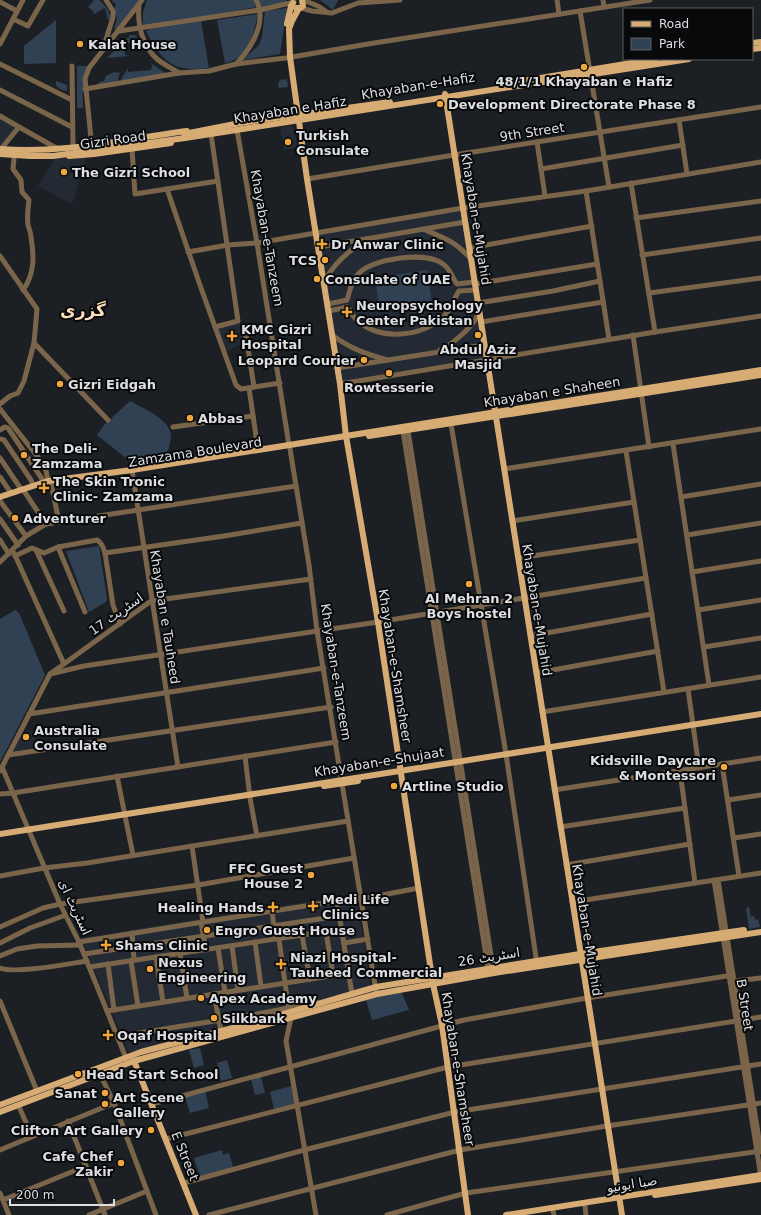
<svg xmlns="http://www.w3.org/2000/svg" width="761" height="1215" font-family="'DejaVu Sans',Cairo,sans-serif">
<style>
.built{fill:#232a33}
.green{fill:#314154}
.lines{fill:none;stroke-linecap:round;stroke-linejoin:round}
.minor{stroke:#7a654b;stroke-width:5}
.major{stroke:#d7ac74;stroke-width:6}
.major-bridge{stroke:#d7ac74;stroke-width:6}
.poi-dot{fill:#efa73d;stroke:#08090b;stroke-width:1.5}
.labels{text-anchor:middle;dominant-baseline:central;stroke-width:4;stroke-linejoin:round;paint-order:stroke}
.poi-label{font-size:13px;font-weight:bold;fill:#dddfe2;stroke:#08090b;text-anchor:start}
.street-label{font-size:13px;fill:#dddfe2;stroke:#08090b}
.district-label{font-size:17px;font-weight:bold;fill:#fddeb9;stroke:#08090b}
</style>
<rect width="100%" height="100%" fill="#1c2024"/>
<g class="built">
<polygon points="0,116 19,127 0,148"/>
<polygon points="290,126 295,129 297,148 284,150 280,127"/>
<polygon points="87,155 72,204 38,186 55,158"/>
<polygon points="463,208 487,360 340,384 316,233"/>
<polygon points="238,321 245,329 247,342 224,352 215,327"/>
<polygon points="34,731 38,751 8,755 19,734"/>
<polygon points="356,894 371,988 160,1046 129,1053 81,938"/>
</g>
<g class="green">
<path d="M94,0H99C106,6 109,10 111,19L108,20L105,8L94,14L93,13L94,12L88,7Z"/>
<polygon points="112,0 139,0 116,31 114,29 117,18 114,10 116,4 113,2"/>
<polygon points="147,0 254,0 256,7 226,13 143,26 143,12"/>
<polygon points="258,0 286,0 287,3 262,8"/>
<polygon points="320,0 338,0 333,10"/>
<polygon points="287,8 280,54 243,60 259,45 262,37 265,11"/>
<path d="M258,14C253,34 250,59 225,63L217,20Z"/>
<polygon points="56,20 56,63 24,64 24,46"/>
<path d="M201,21L209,68C203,68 196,70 190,69C167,68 155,50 146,31L150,29Z"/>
<polygon points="129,35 135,35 139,41 127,43 127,38 129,38"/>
<polygon points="117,48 124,48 125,55 130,56 107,58"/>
<polygon points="151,63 162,71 166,73 121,82 121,79 128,68 128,72 151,70 152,66"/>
<path d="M77,66H90C83,82 82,90 83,108H77Z"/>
<polygon points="114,72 120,73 118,79 118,82 97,86 99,82 104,81 106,76"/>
<polygon points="287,79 288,87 279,88 278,84 280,80"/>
<path d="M56,81L67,85V91C62,90 60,90 56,85Z"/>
<polygon points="427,270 432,304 380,312 375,278"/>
<path d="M130,401C142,408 170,419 171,435C171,440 169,446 168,451L136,466L97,435L104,425Z"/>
<polygon points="99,546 107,599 106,602 89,612 66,551"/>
<polygon points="15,610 19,613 45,675 0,762 0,619"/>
<polygon points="749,907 751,917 754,916 755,920 758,919 760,927 749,929 746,908"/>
<polygon points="401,991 409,1010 372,1020 366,1000 378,996"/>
<polygon points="200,1048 204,1065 194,1068 189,1050"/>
<polygon points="227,1060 232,1078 221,1081 217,1063"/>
<polygon points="261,1077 265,1093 255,1095 251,1079"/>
<polygon points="291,1086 295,1104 274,1109 270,1092"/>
<polygon points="205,1091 209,1108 190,1113 185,1097"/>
<polygon points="222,1150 223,1155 229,1153 233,1167 200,1177 194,1158"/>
</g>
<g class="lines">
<g class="minor">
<polyline points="303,0 318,6 327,12"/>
<polyline points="557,0 559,14"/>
<polyline points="603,0 604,7"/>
<polyline points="0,2 17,11"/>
<path d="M139,4C137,24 142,46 157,59C164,65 172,68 179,73"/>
<polyline points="301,8 312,11 332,13 358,3 400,0"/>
<polyline points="580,11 609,187"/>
<polyline points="13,19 28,26 43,0"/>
<polyline points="119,31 260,10 294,2"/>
<polyline points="0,44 23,0"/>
<polyline points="104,46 113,17 113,11 106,0"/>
<polyline points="0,64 72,100"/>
<path d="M236,64C251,49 268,21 256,0"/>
<polyline points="72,66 73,148"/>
<polyline points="85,89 179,73 209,71 236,64 286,58 368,44 650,0"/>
<polyline points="0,90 72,127"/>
<polyline points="0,116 19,127"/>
<polyline points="679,120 687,174"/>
<polyline points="237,130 257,243 289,445"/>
<polyline points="211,134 238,321 215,327"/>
<polyline points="537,142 545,196"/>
<polyline points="92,148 85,79 89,68 142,0"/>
<polyline points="1,149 19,127 58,149"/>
<polyline points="132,149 135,194 218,181"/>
<path d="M14,158L13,169L21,180L22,192L29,200C28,207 27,217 28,225C29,229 31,233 31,237C34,255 35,274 23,290"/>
<polyline points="541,169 683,145"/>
<polyline points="307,179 454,155 761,107"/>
<polyline points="631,183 655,332"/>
<polyline points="167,189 201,288 236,385 241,389 280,383"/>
<polyline points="586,191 609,339"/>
<polyline points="636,218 761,201"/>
<path d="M423,229C444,238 455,241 471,259"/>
<polyline points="319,247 465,222"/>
<polyline points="469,248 592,226"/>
<polyline points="188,252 228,245 257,243 463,208 586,191 761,162"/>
<polyline points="642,255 761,238"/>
<polyline points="0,256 37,309 34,343 24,381 18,393 10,396 0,404"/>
<path d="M324,282C334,263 348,252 365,240"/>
<polyline points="475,284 597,264"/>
<polyline points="649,293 761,278"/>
<polyline points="478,303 553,291 600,281"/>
<path d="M328,304L347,300C350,291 351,281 359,273C375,258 426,251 443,264C451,269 452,278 457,284L474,282"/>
<path d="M329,311L347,307C351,312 353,317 358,321C381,341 421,337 443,317C451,310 453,300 459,291L476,290"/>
<polyline points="481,322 603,302"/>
<polyline points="245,329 254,387"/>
<path d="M332,335C349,348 366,354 387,360"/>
<polyline points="633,335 649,447"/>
<polyline points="34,343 108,420"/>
<path d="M440,350C451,345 478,324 478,311"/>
<polyline points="337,368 484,345"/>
<polyline points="340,384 655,332 761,316"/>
<polyline points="249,388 258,450"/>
<polyline points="0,409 45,466 48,481"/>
<polyline points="451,424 506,754 537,964"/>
<polyline points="173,427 253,416"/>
<polyline points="0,430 5,427 8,428 44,482"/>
<polyline points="403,431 488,968"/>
<path d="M408,431C437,610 464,789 493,968"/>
<polyline points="0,439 4,440 31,480 33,485"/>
<polyline points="673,444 709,685"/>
<polyline points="290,449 309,565 317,631 376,991"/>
<polyline points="626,451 664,692"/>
<polyline points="0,458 21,489"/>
<polyline points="504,469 761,429"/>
<polyline points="132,470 178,767"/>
<polyline points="0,477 11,493"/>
<polyline points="51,483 59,522"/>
<polyline points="24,491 46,524"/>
<polyline points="681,497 761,484"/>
<polyline points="0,501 26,536"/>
<polyline points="0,519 18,545"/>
<polyline points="512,521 634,502"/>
<polyline points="687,535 761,523"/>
<polyline points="0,540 9,554"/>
<polyline points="58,547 85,612"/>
<polyline points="36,550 64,611"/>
<polyline points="14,553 64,664"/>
<polyline points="105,553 224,536 302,523"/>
<path d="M15,556L32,548L44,553L58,547L97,540C102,543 103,547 105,553L113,605L120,624"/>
<polyline points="518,558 640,540"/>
<polyline points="0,562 26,536 46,524 296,486"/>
<polyline points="692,572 761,561"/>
<polyline points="698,610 761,600"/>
<polyline points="530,636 652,614"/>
<polyline points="704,647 761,638"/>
<polyline points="536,673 658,651"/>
<polyline points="50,674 84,666 378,622 646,578"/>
<polyline points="688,689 699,768"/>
<polyline points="542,712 761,677"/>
<polyline points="29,714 324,668"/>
<polyline points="8,755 331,707"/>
<polyline points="245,756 250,798 257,836"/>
<polyline points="722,764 739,876"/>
<polyline points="2,767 60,904 79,942 126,1058"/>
<polyline points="0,771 50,674 151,601 311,579"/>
<polyline points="680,771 695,883"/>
<polyline points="117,776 133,855"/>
<polyline points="554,790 761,758"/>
<polyline points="0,794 13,793 336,742"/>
<polyline points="728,800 761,795"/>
<polyline points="560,827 685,808"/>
<polyline points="734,838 761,834"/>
<polyline points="192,846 203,922"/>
<polyline points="566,865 690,844"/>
<polyline points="0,876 44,868 87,863 348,821"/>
<polyline points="714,880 761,1177"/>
<polyline points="718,880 761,1152"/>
<polyline points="337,901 352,994"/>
<polyline points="572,902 761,873"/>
<polyline points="272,911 275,935 279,939 289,1012"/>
<polyline points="201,922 206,950"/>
<polyline points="0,927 43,908 60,904 198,885 354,858"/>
<polyline points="326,932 333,975"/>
<polyline points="132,933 134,960"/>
<polyline points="302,935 310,979"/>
<polyline points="79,942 203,922 337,901 361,899 419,888"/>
<polyline points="255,942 261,986"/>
<polyline points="0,943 30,928 66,915"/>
<polyline points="344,943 368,939"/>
<polyline points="232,946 238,990"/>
<polyline points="218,948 225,992"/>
<polyline points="84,954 339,916"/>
<polyline points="180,954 187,998"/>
<polyline points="0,956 17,949 37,946 80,945"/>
<polyline points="156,957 163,1002"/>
<polyline points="131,961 138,1006"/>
<polyline points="108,964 114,1010"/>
<polyline points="89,967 342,929"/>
<path d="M0,968C17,974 67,964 87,961"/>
<polyline points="734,981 761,978"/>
<polyline points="214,994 221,1031"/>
<polyline points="0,1001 37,1091"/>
<polyline points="107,1011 349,973"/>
<polyline points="291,1018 286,1041 316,1215"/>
<path d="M118,1037C183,1024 251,1018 316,1002"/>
<polyline points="100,1074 114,1103 156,1215"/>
<polyline points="152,1104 464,1020 587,998 733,975"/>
<polyline points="20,1109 32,1136"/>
<polyline points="68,1121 105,1215"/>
<polyline points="166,1139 448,1067 761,1017"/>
<polyline points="0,1150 114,1103"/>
<polyline points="184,1183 304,1150 455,1112 761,1064"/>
<polyline points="0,1193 9,1215"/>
<polyline points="3,1200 86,1166"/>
<polyline points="585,1206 586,1215"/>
<polyline points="553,1211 554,1215"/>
<polyline points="89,1215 147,1191"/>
<polyline points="209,1215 460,1150 607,1126 761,1103"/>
<polyline points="387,1215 466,1193 761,1151"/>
</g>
<g class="major">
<polyline points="296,8 300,8 303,6 302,0"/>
<polyline points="299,8 292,21 289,29 290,57 307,179 340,384 346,436 378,622 433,984 442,1025 468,1215"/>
<polyline points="287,24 291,6 293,3"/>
<polyline points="752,43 761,42"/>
<polyline points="752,49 761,48"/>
<polyline points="510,83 656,59"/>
<polyline points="445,94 622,1215"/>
<polyline points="184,134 240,123 390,102"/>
<polyline points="185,138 689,59"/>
<path d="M0,149C65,154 124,139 187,131"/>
<polyline points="69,156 94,154 171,143"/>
<polyline points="369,436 761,375"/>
<polyline points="0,497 48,481 132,470 761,370"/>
<polyline points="324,786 358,781"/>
<polyline points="0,834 761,714"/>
<polyline points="134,1061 196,1215"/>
<polyline points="0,1105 141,1052 256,1022 376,987 580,954 744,930"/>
<polyline points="0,1112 134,1061 377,994 494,973 761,932"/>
<polyline points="655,1195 761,1179"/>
<polyline points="506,1215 761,1175"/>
</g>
<polyline class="major-bridge" points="0,154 30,156 53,156 185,138"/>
</g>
<g class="poi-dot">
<circle cx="80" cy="44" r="4"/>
<circle cx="584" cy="67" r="4"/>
<circle cx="440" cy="104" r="4"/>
<circle cx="288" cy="142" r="4"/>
<circle cx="64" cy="172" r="4"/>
<path d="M320 238h4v4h4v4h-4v4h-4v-4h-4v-4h4z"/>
<circle cx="325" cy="260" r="4"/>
<circle cx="317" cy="279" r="4"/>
<path d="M345 306h4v4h4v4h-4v4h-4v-4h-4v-4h4z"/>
<circle cx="478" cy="335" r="4"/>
<path d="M230 330h4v4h4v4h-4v4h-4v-4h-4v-4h4z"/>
<circle cx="364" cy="360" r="4"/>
<circle cx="389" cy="373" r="4"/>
<circle cx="60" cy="384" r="4"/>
<circle cx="190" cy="418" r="4"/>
<circle cx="24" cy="455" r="4"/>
<path d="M42 482h4v4h4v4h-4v4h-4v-4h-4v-4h4z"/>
<circle cx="15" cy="518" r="4"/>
<circle cx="469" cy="584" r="4"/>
<circle cx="26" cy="737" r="4"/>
<circle cx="724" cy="767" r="4"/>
<circle cx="394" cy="786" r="4"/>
<circle cx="311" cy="875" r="4"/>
<path d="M311 900h4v4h4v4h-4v4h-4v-4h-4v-4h4z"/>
<path d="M271 901h4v4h4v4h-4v4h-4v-4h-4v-4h4z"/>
<circle cx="207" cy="930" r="4"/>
<path d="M104 939h4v4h4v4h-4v4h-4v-4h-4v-4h4z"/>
<path d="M279 958h4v4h4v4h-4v4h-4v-4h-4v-4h4z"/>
<circle cx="150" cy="969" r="4"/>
<circle cx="201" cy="998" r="4"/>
<circle cx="214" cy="1018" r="4"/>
<path d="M106 1029h4v4h4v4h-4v4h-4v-4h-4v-4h4z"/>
<circle cx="78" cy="1074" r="4"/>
<circle cx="105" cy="1093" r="4"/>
<circle cx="105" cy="1104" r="4"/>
<circle cx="151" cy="1130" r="4"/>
<circle cx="121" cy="1163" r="4"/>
</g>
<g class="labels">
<g class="poi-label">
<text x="88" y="44">Kalat House</text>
<text x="584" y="81" text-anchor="middle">48/1/1 Khayaban e Hafiz</text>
<text x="448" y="104">Development Directorate Phase 8</text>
<text x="296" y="135">Turkish<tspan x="296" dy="15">Consulate</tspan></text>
<text x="72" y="172">The Gizri School</text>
<text x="331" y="244">Dr Anwar Clinic</text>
<text x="317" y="260" text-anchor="end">TCS</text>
<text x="325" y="279">Consulate of UAE</text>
<text x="356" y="305">Neuropsychology<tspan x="356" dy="15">Center Pakistan</tspan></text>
<text x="241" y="329">KMC Gizri<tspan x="241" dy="15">Hospital</tspan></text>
<text x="478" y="349" text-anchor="middle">Abdul Aziz<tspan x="478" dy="15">Masjid</tspan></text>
<text x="356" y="360" text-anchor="end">Leopard Courier</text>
<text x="68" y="384">Gizri Eidgah</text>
<text x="389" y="387" text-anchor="middle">Rowtesserie</text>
<text x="198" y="418">Abbas</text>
<text x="32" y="448">The Deli-<tspan x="32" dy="15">Zamzama</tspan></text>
<text x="53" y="481">The Skin Tronic<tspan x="53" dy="15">Clinic- Zamzama</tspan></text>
<text x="23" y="518">Adventurer</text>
<text x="469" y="598" text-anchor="middle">Al Mehran 2<tspan x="469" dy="15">Boys hostel</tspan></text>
<text x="34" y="730">Australia<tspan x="34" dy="15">Consulate</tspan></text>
<text x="716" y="760" text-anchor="end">Kidsville Daycare<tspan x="716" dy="15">&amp; Montessori</tspan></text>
<text x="402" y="786">Artline Studio</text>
<text x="303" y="868" text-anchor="end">FFC Guest<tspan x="303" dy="15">House 2</tspan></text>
<text x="322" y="899">Medi Life<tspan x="322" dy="15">Clinics</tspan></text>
<text x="264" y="907" text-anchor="end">Healing Hands</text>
<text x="215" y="930">Engro Guest House</text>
<text x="115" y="945">Shams Clinic</text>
<text x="290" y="957">Niazi Hospital-<tspan x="290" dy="15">Tauheed Commercial</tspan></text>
<text x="158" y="962">Nexus<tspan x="158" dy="15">Engineering</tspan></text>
<text x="209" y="998">Apex Academy</text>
<text x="222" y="1018">Silkbank</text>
<text x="117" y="1035">Oqaf Hospital</text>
<text x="86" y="1074">Head Start School</text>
<text x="97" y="1093" text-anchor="end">Sanat</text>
<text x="113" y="1097">Art Scene<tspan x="113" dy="15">Gallery</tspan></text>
<text x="143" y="1130" text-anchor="end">Clifton Art Gallery</text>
<text x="113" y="1156" text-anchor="end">Cafe Chef<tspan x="113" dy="15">Zakir</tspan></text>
</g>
<g class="street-label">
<text transform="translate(418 86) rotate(-9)">Khayaban-e-Hafiz</text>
<text transform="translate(290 110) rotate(-9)">Khayaban e Hafiz</text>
<text transform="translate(532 132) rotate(-9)">9th Street</text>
<text transform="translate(113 140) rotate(-8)">Gizri Road</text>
<text transform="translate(476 219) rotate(81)">Khayaban-e-Mujahid</text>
<text transform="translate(267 238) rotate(80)">Khayaban-e-Tanzeem</text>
<text transform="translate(552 392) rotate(-9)">Khayaban e Shaheen</text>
<text transform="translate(195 452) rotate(-9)">Zamzama Boulevard</text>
<text transform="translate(537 610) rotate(81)">Khayaban-e-Mujahid</text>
<text transform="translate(116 614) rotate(-35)">اسٹریٹ 17</text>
<text transform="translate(165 617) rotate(81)">Khayaban e Tauheed</text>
<text transform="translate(395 666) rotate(81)">Khayaban-e-Shamsheer</text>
<text transform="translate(336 672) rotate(81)">Khayaban-e-Tanzeem</text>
<text transform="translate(379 762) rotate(-9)">Khayaban-e-Shujaat</text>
<text transform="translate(75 907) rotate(65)">اسٹریٹ ای</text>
<text transform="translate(587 930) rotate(81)">Khayaban-e-Mujahid</text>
<text transform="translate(489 957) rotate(-9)">اسٹریٹ 26</text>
<text transform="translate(745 1005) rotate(81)">B Street</text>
<text transform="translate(458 1069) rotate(81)">Khayaban-e-Shamsheer</text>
<text transform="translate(185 1156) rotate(68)">E Street</text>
<text transform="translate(632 1184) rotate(-9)">صبا ایونیو</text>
</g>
<g class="district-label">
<text x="83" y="310">گزری</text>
</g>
</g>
<rect x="623" y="8" width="130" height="52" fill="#08090b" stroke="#5d5f61"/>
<rect x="631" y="21" width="20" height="6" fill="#d7ac74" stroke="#5d5f61"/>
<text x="659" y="28" font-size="12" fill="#dddfe2">Road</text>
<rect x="631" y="38" width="20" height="12" fill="#314154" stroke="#5d5f61"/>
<text x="659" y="48" font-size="12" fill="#dddfe2">Park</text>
<path d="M10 1199v6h104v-6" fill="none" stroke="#dddfe2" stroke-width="2"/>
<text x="16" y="1199" font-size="12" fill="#dddfe2" stroke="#08090b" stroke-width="3" paint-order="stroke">200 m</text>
</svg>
